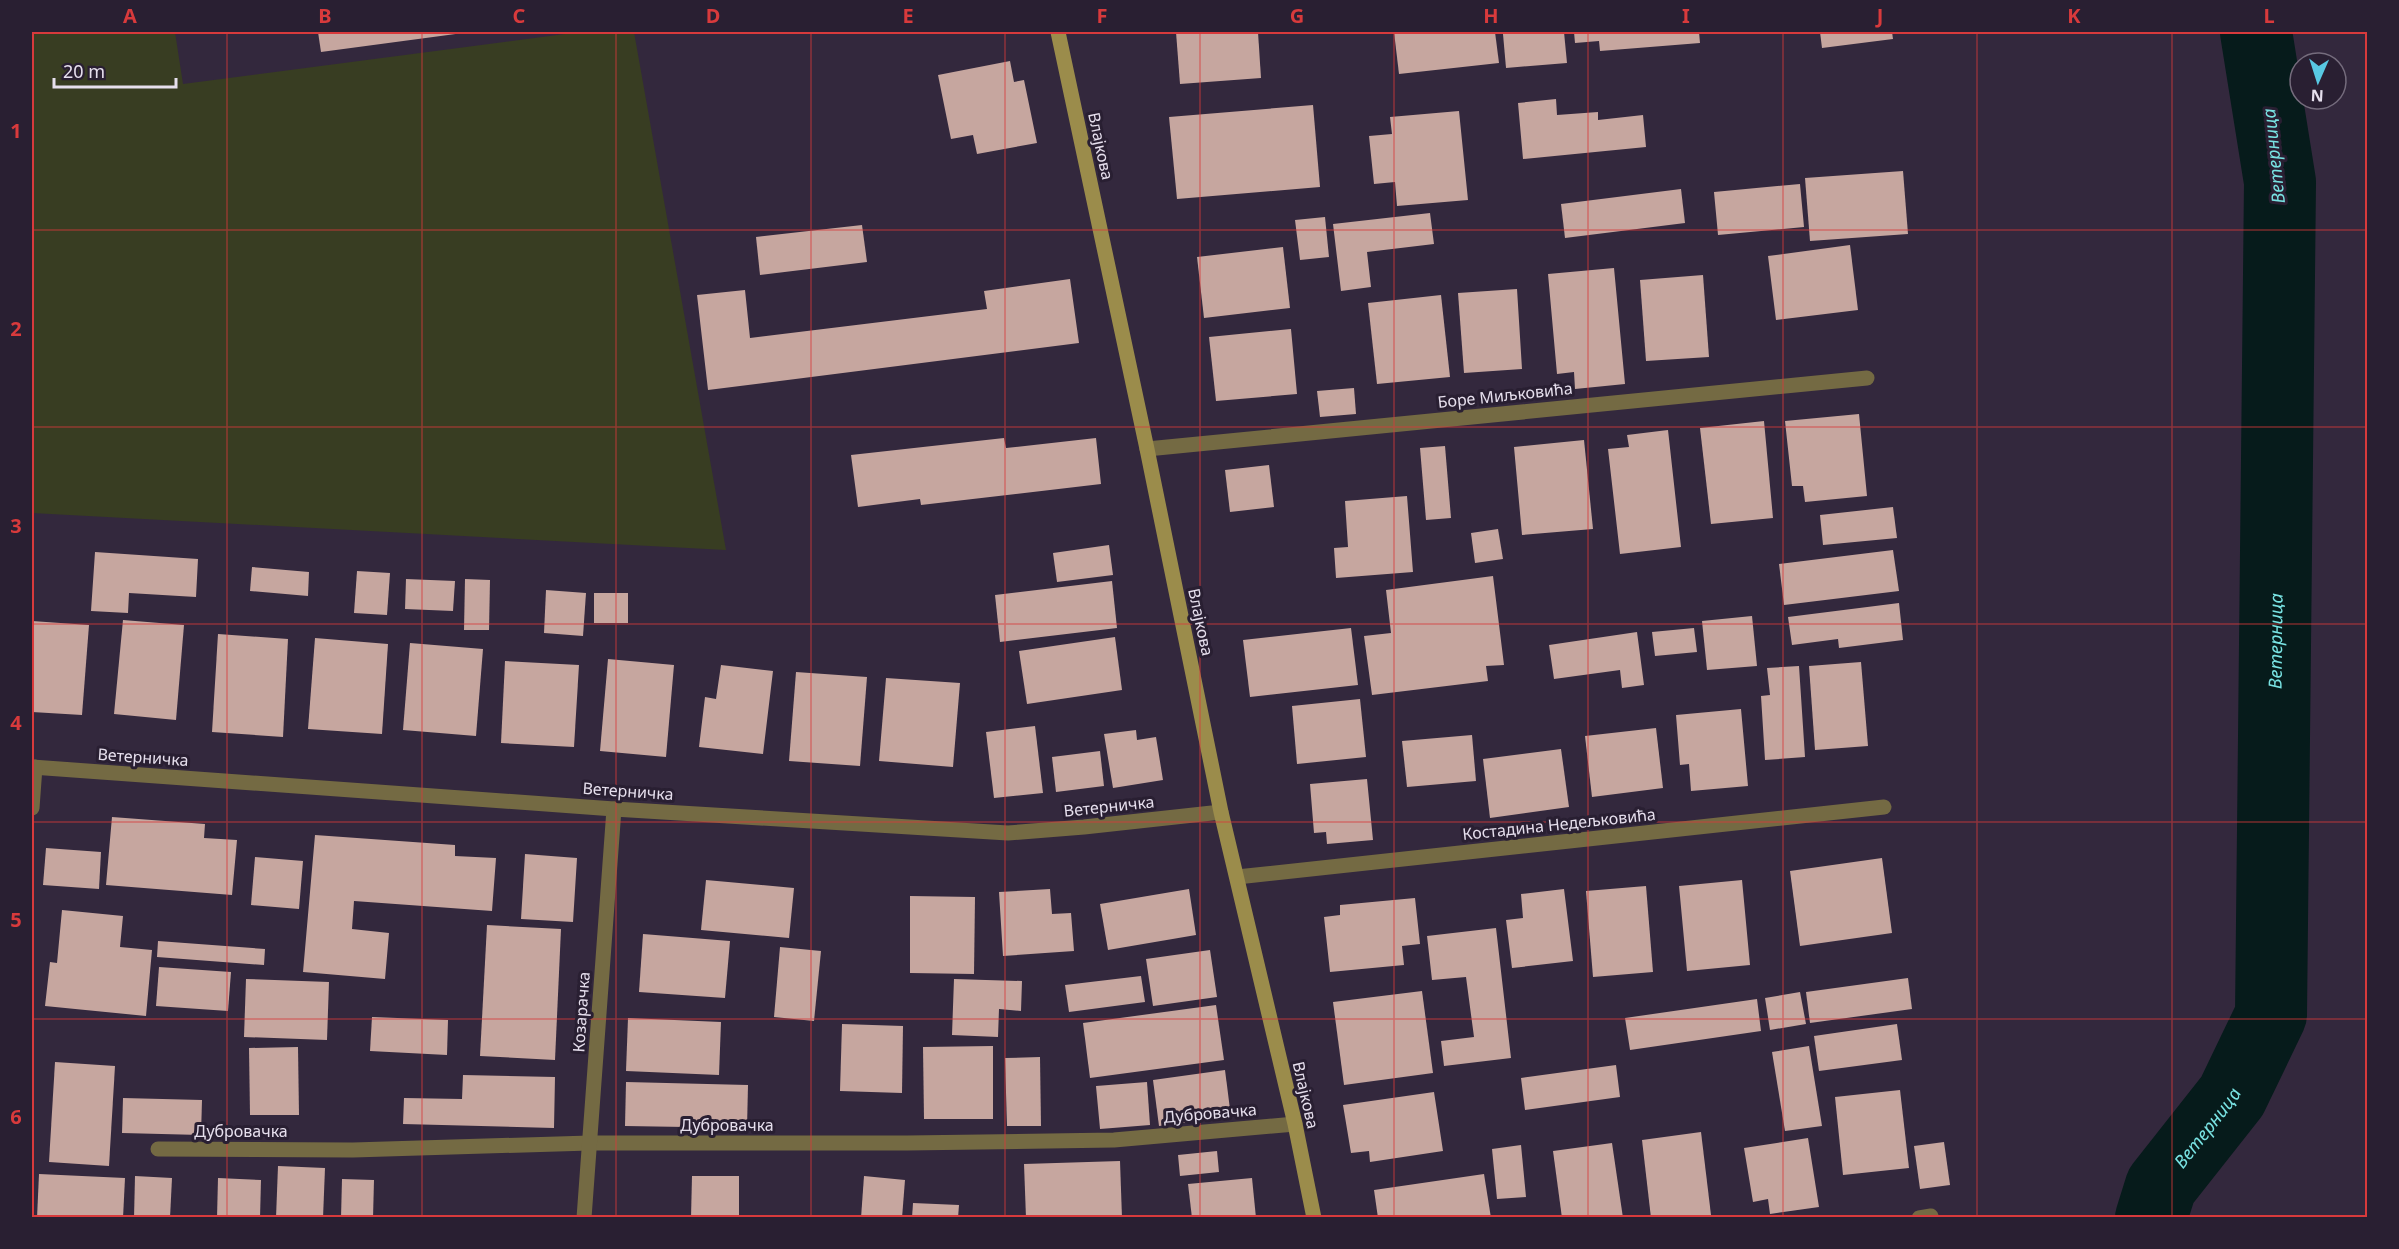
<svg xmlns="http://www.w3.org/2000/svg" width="2399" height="1249" font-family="'Noto Sans',sans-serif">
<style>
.green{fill:#383d22}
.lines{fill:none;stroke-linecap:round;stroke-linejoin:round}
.river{stroke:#061b1b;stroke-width:72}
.building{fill:#c6a69f}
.street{stroke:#746a43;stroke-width:15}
.secondary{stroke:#9b8c4b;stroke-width:15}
.grid{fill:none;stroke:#d83a3c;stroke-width:1.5;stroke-opacity:0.55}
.labels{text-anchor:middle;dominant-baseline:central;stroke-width:6;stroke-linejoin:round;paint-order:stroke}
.street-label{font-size:16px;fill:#e6dfed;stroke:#291f32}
.water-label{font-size:18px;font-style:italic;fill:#79e3e3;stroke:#291f32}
.neatline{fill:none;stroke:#d83a3c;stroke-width:2}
.grid-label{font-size:20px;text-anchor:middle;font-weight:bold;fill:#d83a3c}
</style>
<rect width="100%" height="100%" fill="#33283d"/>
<polygon class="green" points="32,32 175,32 183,84 580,32 634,32 726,550 32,513"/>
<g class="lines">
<path class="river" id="s1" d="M2151,1218L2161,1186L2232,1096L2271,1015L2280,182L2256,32"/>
</g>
<g class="building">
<polygon points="318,32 463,32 463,33 321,52"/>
<polygon points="1176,32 1258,32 1261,78 1180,84"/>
<polygon points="1394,32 1495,32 1499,63 1399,74"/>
<polygon points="1527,32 1564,32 1567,63 1506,68 1503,34"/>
<polygon points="1574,32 1699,32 1700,43 1600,51 1599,41 1575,43"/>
<polygon points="1820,32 1892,32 1893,39 1822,48"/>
<polygon points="1010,61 1014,82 1024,80 1037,143 977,154 973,135 951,139 938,75"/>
<polygon points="1556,99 1557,115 1598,112 1598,120 1643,115 1646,147 1523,159 1518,103"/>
<polygon points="1313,105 1320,187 1177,199 1169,117"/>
<polygon points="1459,111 1468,200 1397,206 1395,182 1374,184 1369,136 1392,134 1390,117"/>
<polygon points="1903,171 1908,234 1810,241 1805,178"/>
<polygon points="1800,184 1804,227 1718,235 1714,192"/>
<polygon points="1681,189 1685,223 1565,238 1561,204"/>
<polygon points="1430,213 1434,244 1367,252 1371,287 1341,291 1333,224"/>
<polygon points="1325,217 1329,257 1300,260 1295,220"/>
<polygon points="862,225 867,262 760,275 756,237"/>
<polygon points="1850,245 1858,310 1776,320 1768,256"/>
<polygon points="1283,247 1290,308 1204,318 1197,257"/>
<polygon points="1614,268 1625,384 1575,389 1574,372 1557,374 1548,274"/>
<polygon points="1703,275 1709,357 1646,361 1640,280"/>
<polygon points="1070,279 1079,343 708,390 697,295 745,290 750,338 987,309 984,291"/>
<polygon points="1517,289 1522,369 1464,373 1458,293"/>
<polygon points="1441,295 1450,377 1377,384 1368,303"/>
<polygon points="1291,329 1297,394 1216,401 1209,337"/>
<polygon points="1354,388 1356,414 1320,417 1317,391"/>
<polygon points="1859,414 1867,496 1805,502 1803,486 1792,486 1785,421"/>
<polygon points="1764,421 1773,518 1711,524 1700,428"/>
<polygon points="1668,430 1681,547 1620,554 1608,449 1629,447 1627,435"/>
<polygon points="1004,438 1006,448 1096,438 1101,484 921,505 920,499 858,507 851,455"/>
<polygon points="1584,440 1593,529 1522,535 1514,447"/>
<polygon points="1445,446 1451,518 1426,520 1420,448"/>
<polygon points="1269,465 1274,507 1230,512 1225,470"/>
<polygon points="1407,496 1413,572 1336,578 1334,548 1348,547 1345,501"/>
<polygon points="1893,507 1897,538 1823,545 1820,515"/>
<polygon points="1498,529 1503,559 1475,563 1471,533"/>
<polygon points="1109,545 1113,575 1057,582 1053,553"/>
<polygon points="1893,550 1899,591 1784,605 1779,564"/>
<polygon points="95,552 198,559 196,597 129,593 128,613 91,611"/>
<polygon points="252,567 309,572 308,596 250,591"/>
<polygon points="357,571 390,573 387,615 354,613"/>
<polygon points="1493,576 1504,665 1486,666 1488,681 1372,695 1364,636 1391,633 1386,590"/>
<polygon points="406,579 455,581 453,611 405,609"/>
<polygon points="465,579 490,580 489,630 464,630"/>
<polygon points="1112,581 1117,628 1000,642 995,595"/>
<polygon points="546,590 586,593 583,636 544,633"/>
<rect x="594" y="593" width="34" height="30"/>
<polygon points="1899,603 1903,640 1839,648 1838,639 1792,645 1788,617"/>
<polygon points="1752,616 1757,666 1707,670 1702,621"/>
<polygon points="123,620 184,625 176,720 114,714"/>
<polygon points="32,621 89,625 82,715 32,712"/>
<polygon points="1351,628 1358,685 1250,697 1243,640"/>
<polygon points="1694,628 1697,652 1655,656 1652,632"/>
<polygon points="1637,632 1644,685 1622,688 1620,670 1554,679 1549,645"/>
<polygon points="218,634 288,639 283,737 212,732"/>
<polygon points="1115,637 1122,690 1027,704 1019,651"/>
<polygon points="315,638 388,644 382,734 308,729"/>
<polygon points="410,643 483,649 476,736 403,730"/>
<polygon points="608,659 674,665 666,757 600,751"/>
<polygon points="505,661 579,665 574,747 501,743"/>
<polygon points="1861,662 1868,746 1815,750 1809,666"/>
<polygon points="721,665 773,671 763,754 699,747 705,697 716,699"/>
<polygon points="1799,666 1805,757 1765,760 1761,696 1770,695 1767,668"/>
<polygon points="796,672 867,677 860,766 789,761"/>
<polygon points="886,678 960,683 953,767 879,761"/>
<polygon points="1360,699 1366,757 1297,764 1292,706"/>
<polygon points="1741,709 1748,786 1691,791 1689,764 1680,765 1676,715"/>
<polygon points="1035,726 1043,793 994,798 986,732"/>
<polygon points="1656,728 1663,788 1592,797 1585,736"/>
<polygon points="1136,730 1137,740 1156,737 1163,780 1113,788 1104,734"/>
<polygon points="1472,735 1476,781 1407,787 1402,741"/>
<polygon points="1561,749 1569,807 1490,818 1483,759"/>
<polygon points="1100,751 1104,786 1056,792 1052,757"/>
<polygon points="1367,779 1373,840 1327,844 1326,832 1314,833 1310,784"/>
<polygon points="112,817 205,824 204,838 237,840 232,895 106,885"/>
<polygon points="315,835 455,845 455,856 496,858 492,911 354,901 352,929 389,933 385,979 303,972"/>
<polygon points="46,848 101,852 99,889 43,885"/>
<polygon points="525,854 577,858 573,922 521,919"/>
<polygon points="255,857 303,861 299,909 251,905"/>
<polygon points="1882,858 1892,933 1800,946 1790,871"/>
<polygon points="706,880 794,888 789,938 701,930"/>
<polygon points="1742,880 1750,965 1687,971 1679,886"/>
<polygon points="1646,886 1653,972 1593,977 1586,891"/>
<polygon points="1050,889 1052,914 1071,913 1074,951 1003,956 999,892"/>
<polygon points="1189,889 1196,935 1108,950 1100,904"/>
<polygon points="1564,889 1573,961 1512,968 1506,920 1523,918 1521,894"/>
<polygon points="910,896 975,897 974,974 910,973"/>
<polygon points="1415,898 1420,944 1402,946 1404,965 1330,972 1324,917 1340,915 1340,905"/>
<polygon points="62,910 123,916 120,947 152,950 146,1016 45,1006 50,962 57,963"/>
<polygon points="487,925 561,929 555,1060 480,1056"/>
<polygon points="1496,928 1511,1058 1444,1066 1441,1041 1474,1037 1466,977 1432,980 1427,936"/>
<polygon points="643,934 730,941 725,998 639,992"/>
<polygon points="158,941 265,949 264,965 157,957"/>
<polygon points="780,947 821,951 814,1021 774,1017"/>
<polygon points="1210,950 1217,997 1153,1006 1146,959"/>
<polygon points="159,967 231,972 228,1011 156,1006"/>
<polygon points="1141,976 1145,1002 1069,1012 1065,985"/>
<polygon points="1908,978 1912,1009 1810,1023 1806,992"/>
<polygon points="246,979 329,982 327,1040 244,1037"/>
<polygon points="954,979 1022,981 1021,1011 999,1009 998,1037 952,1035"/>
<polygon points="1422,991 1433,1073 1344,1085 1333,1002"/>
<polygon points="1800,992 1806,1024 1770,1030 1765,998"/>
<polygon points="1757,999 1761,1031 1630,1050 1625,1018"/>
<polygon points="1216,1005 1224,1060 1090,1078 1083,1023"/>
<polygon points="372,1017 448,1020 447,1055 370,1051"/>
<polygon points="628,1018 721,1022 719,1075 626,1071"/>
<polygon points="842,1024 903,1026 902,1093 840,1091"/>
<polygon points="1897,1024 1902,1060 1819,1071 1814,1036"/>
<polygon points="993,1046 993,1119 924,1119 923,1047"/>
<polygon points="1809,1046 1822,1126 1785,1131 1772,1052"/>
<polygon points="298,1047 299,1115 250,1115 249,1048"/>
<polygon points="1040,1057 1041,1126 1007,1126 1005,1058"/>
<polygon points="55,1062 115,1066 109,1166 49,1162"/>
<polygon points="1616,1065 1620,1097 1525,1110 1521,1078"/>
<polygon points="1225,1070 1231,1117 1159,1126 1153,1080"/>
<polygon points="463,1075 555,1077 554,1128 403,1124 404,1098 462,1099"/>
<polygon points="626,1082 748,1085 747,1128 625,1126"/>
<polygon points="1147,1082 1150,1125 1100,1129 1096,1086"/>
<polygon points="1900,1090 1909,1168 1843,1175 1835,1097"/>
<polygon points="1434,1092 1443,1151 1370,1162 1369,1151 1351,1153 1343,1105"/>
<polygon points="123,1098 202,1100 201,1135 122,1133"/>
<polygon points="1701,1132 1711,1215 1686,1218 1651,1218 1642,1140"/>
<polygon points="1808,1138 1819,1207 1770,1214 1768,1199 1753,1202 1744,1148"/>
<polygon points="1944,1142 1950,1185 1920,1189 1914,1146"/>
<polygon points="1612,1143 1623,1218 1562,1218 1553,1151"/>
<polygon points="1521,1145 1526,1197 1497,1199 1492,1149"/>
<polygon points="1217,1151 1219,1172 1180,1176 1178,1155"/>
<polygon points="1120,1161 1122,1218 1026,1218 1024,1164"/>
<polygon points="278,1166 325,1168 323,1218 276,1218"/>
<polygon points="39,1174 125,1178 123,1218 37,1218"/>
<polygon points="1484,1174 1491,1218 1378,1218 1374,1190"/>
<polygon points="135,1176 172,1178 170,1218 134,1218"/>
<polygon points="692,1176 739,1176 739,1218 691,1218"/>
<polygon points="864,1176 905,1180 902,1218 861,1218"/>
<polygon points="218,1178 261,1180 260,1218 217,1218"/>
<polygon points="1252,1178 1256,1218 1192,1218 1188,1184"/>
<polygon points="342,1179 374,1180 373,1218 341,1218"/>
<polygon points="913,1203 959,1205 958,1218 912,1218"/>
</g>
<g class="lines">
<g class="street">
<polyline points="1147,449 1867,378"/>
<polyline points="32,767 614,809 1008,833 1084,827 1221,812"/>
<polyline points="32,808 35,767"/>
<polyline points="1237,877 1884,807"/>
<polyline points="158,1149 353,1150 590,1143 907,1143 1114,1140 1295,1124"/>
<polyline points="584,1218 614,809"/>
<polyline points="1919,1218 1931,1216"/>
</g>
<polyline class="secondary" points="1058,32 1147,449 1221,812 1295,1124 1314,1218"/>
</g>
<path class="grid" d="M227,32V1218M422,32V1218M616,32V1218M811,32V1218M1005,32V1218M1200,32V1218M1394,32V1218M1588,32V1218M1783,32V1218M1977,32V1218M2172,32V1218M32,230H2368M32,427H2368M32,624H2368M32,822H2368M32,1019H2368"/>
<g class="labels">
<g class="street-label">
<text transform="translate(1101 146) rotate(78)">Влајкова</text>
<text transform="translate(1505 395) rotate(-6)">Боре Миљковића</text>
<text transform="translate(1201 622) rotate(78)">Влајкова</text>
<text transform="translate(143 757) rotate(4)">Ветерничка</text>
<text transform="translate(628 791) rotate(4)">Ветерничка</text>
<text transform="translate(1109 806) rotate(-6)">Ветерничка</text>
<text transform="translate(1559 824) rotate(-6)">Костадина Недељковића</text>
<text transform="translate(581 1012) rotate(-86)">Козарачка</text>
<text transform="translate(1306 1095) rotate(77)">Влајкова</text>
<text transform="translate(1210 1113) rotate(-5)">Дубровачка</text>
<text x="727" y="1125">Дубровачка</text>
<text x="241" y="1131">Дубровачка</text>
</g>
<g class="water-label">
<text transform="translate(2273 156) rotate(-96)">Ветерница</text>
<text stroke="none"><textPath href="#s1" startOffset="612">Ветерница</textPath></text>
<text stroke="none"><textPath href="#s1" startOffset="108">Ветерница</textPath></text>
</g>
</g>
<rect width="2399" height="1249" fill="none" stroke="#291f32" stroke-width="66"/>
<g transform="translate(2318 81) rotate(183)"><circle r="28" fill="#291f32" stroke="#756c7d" stroke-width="1.5"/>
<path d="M0-4.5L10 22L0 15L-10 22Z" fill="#58c9e3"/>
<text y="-9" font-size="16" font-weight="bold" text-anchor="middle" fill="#e6dfed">N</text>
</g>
<path d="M54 78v9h122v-9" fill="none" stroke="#e6dfed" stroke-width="3"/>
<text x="63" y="78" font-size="18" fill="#e6dfed" stroke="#291f32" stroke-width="4.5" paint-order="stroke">20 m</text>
<rect x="33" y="33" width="2333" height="1183" class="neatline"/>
<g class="grid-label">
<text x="130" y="23">A</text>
<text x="325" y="23">B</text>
<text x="519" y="23">C</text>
<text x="713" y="23">D</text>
<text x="908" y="23">E</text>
<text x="1102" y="23">F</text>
<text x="1297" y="23">G</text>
<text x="1491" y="23">H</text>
<text x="1686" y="23">I</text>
<text x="1880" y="23">J</text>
<text x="2074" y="23">K</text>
<text x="2269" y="23">L</text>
<text x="16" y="138">1</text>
<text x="16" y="336">2</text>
<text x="16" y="533">3</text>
<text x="16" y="730">4</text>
<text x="16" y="927">5</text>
<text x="16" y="1124">6</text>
</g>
</svg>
